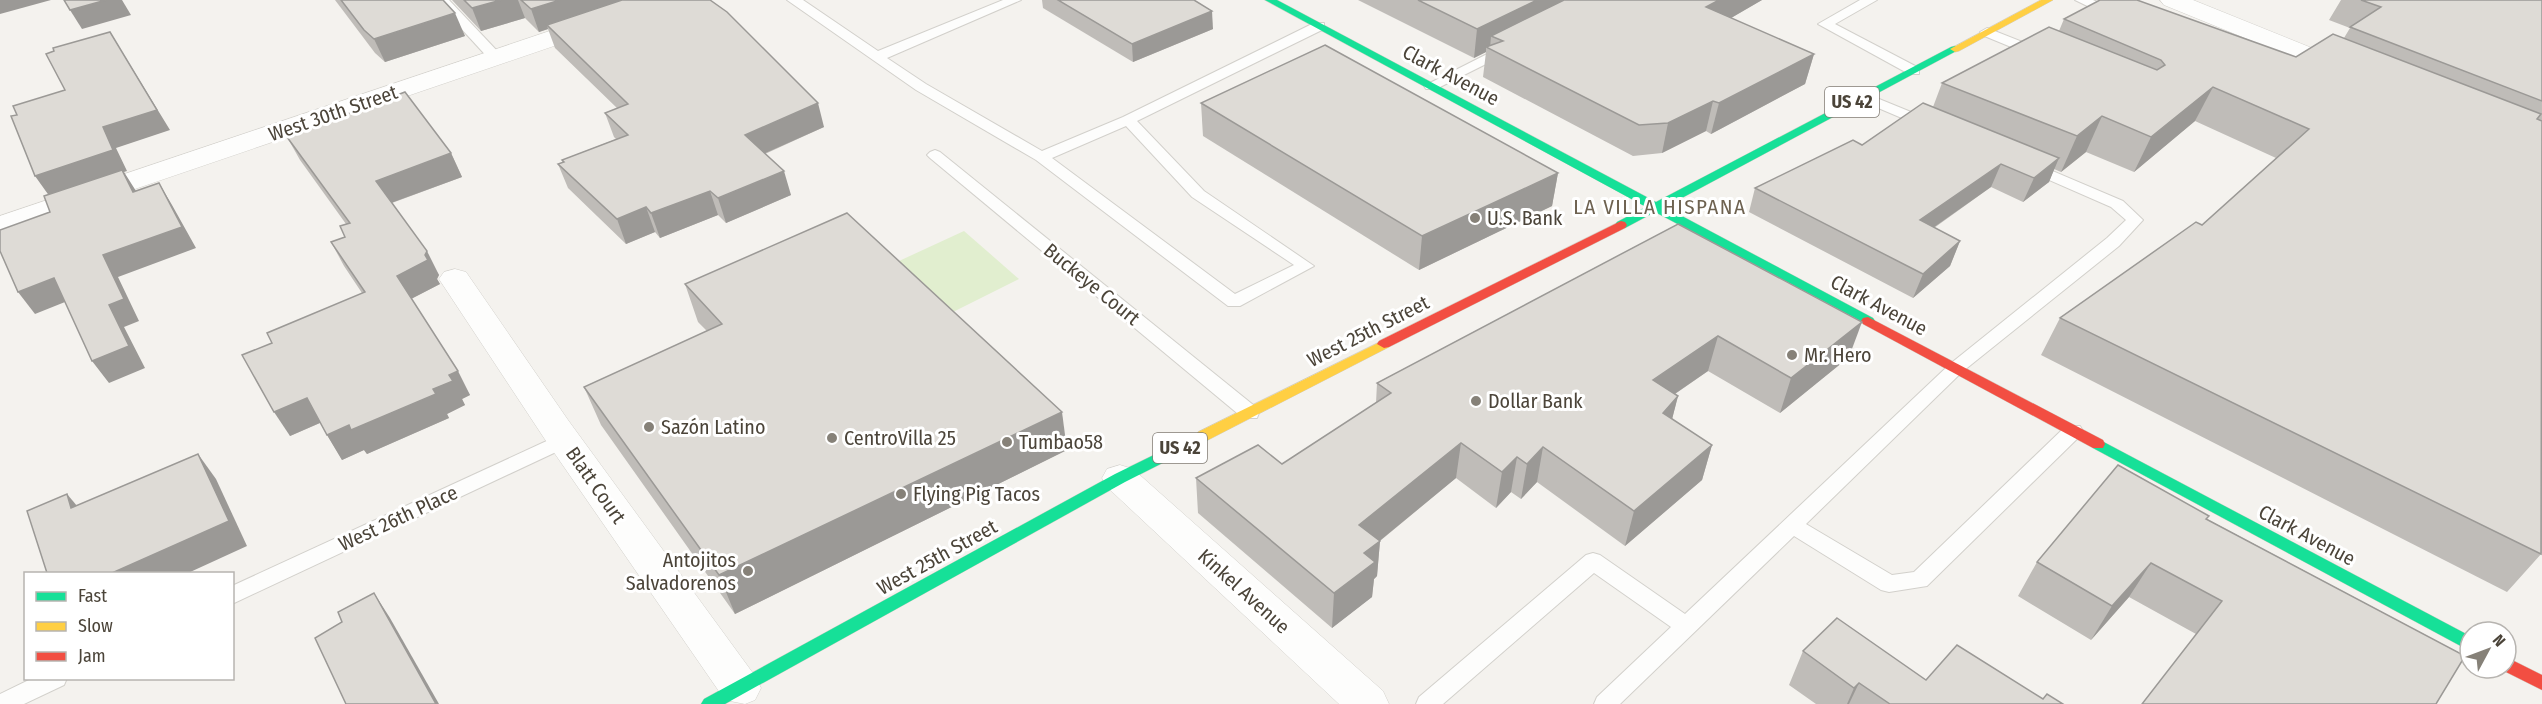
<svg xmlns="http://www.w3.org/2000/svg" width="2542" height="704" font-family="'Fira Sans Condensed',sans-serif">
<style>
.green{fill:#e1eecf}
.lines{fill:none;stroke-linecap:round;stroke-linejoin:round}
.lane-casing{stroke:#d2d0cb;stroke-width:2}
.street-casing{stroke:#d2d0cb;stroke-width:1}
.fast-casing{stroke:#d3cfc5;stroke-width:1}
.slow-casing{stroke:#d3cfc5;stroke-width:1}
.jam-casing{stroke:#d3cfc5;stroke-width:1}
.lane{fill:#fdfdfc;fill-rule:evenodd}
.street{fill:#fdfdfc;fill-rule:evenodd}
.fast{fill:#16e098;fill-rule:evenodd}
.slow{fill:#ffcf43;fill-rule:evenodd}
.jam{fill:#f24e42;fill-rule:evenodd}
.wall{fill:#bfbcb8}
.shaded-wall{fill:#9b9996}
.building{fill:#dedbd6;stroke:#9b9996;stroke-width:1.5}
.poi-dot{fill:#868178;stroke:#fff;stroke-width:2}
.labels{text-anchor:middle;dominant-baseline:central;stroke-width:6;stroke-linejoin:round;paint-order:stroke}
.shield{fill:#fff;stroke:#817c74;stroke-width:1.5}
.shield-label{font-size:18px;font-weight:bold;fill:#4b4439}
.street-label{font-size:20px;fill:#4b4439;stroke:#fff}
.poi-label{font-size:20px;fill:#4b4439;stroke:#fff;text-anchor:start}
.neighbourhood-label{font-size:21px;letter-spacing:1.5px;fill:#6e6250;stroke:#fff}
</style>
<rect width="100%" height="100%" fill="#f4f2ee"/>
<polygon class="green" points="964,231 1019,279 953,312 899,261"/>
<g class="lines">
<defs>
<g id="lane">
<polygon points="435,0 449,0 501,55 501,61 491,61"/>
<path d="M787,0H803L878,51L1003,0H1021L887,58L926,84L1042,151L1123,117L1314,23H1324V29L1137,121L1204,191L1314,266L1240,306H1228L1036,160L916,90ZM1126,126L1192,197L1294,265L1235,294L1052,158Z"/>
<polygon points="1860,0 1877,0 1835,24 1919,68 1919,74 1909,74 1818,24"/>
<polygon points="2075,0 2093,0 2120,13 2113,17 2108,16"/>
<polygon points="1987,28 2043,50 2045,53 2043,56 2033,56 1982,35 1980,32"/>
<polygon points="1507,44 1514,48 1512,51 1436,89 1426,89 1424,86"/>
<polygon points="1862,92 1933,121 1935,124 1933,127 1923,127 1857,99 1855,96"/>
<polygon points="935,150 940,152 1257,408 1259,413 1257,418 1243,418 930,158 927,155 930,152"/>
<polygon points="2029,161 2123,201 2143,220 2119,246 1962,372 1806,524 1892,575 1914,572 2066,426 2080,426 2083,431 2080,436 1927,586 1889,592 1881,590 1794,536 1620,704 1594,704 1597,697 1671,627 1594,573 1443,704 1416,704 1419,697 1586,555 1593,553 1600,555 1685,614 1950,364 2107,238 2126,220 2111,207 2024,169 2021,166 2024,163"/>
<polygon points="564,433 571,435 574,440 571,445 232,604 232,586"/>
<polygon points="33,678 67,678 64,685 24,704 0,704 0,694"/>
</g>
<g id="street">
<polygon points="642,0 678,0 674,5 0,235 0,216"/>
<polygon points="2160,0 2193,0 2354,65 2358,70 2354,75 2345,78 2336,75 2164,5"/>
<polygon points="455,269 466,272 568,420 755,676 761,688 755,700 745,704 725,700 544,438 439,279 444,272"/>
<polygon points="1120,465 1133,469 1383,691 1389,704 1339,704 1107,487 1102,478 1107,469"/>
</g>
<g id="fast">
<polygon points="1265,0 1277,0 1656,202 1951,47 1955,46 1960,49 1665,207 1873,318 1875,321 1873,324 1868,325 1655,212 1625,228 1617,228 1615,225 1617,222 1646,207"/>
<polygon points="1203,431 1208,432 1210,436 1208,440 1125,482 725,704 701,704 704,699 1115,474"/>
<polygon points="2098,439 2470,636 2470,651 2093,448 2091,444 2093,440"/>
</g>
<g id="slow">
<polygon points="2041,0 2053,0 1959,51 1955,52 1950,49"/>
<polygon points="1384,340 1391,344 1389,347 1208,440 1198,440 1196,436 1198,432"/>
</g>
<g id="jam">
<polygon points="1621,221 1625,222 1627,225 1625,228 1389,347 1384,348 1377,344 1379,341"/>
<polygon points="1868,317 2103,440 2105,444 2103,448 2093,448 1863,324 1861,321 1863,318"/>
<polygon points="2506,657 2542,675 2542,690 2500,669 2506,668"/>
</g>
</defs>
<use href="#lane" class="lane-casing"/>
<use href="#street" class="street-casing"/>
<use href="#fast" class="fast-casing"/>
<use href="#slow" class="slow-casing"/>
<use href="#jam" class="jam-casing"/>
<use href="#lane" class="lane"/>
<use href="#street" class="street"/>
<use href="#fast" class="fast"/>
<use href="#slow" class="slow"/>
<use href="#jam" class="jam"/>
</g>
<g class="wall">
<polygon points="335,0 443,0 465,36 385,62 375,53"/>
<polygon points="452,0 710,0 824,127 765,154 791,195 726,223 718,215 660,238 655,232 626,244 568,188 558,164 563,162 562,160 616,139 614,137 605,113 617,108 555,48 548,29 539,32 525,18 481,31"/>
<polygon points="1042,0 1194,0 1213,29 1133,62 1043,8"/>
<polygon points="1358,0 1762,0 1731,18 1814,54 1805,84 1711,134 1706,131 1662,153 1633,156 1483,77 1486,52 1474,58"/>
<polygon points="2341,0 2542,0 2542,553 2507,592 2041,355 2060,318 2202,225 2276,158 2195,121 2134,172 2086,152 2061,172 2054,169 2049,182 2023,202 1991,187 1934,228 1960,241 1950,266 1913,298 1749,212 1755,188 1862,145 1933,107 1942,83 2059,31 2064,19 2296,57 2344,38 2350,28 2329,20"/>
<polygon points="1201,103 1558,173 1552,206 1419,270 1203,136"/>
<polygon points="287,137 451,153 462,177 392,203 439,275 437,279 440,284 411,299 470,395 462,399 465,405 447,414 449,418 367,454 364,450 342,460 320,423 290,436 272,343 362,293 344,266 331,242 345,237 346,224 300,160"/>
<polygon points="1678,224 1849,357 1780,413 1708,371 1675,394 1678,396 1672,419 1712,445 1702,480 1625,546 1537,482 1521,499 1511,492 1496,508 1456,478 1380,541 1377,576 1374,579 1372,597 1332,628 1198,513 1196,478 1282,464 1376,403 1377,383"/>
<polygon points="685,284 1067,450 735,614 601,425 584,387 707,331 698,322"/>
<polygon points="2207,519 2465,656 2196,634 2129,597 2091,640 2018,596 2037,562"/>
<polygon points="1803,651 1926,680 2043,699 2063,704 1816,704 1789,685"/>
</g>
<g class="shaded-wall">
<polygon points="0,0 51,0 0,14"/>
<polygon points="106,0 122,0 131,15 82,29 70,10"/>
<polygon points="501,0 518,0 525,18 481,31 472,8"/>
<polygon points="560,0 635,0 547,25 548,29 539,32 531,9"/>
<polygon points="1537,0 1590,0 1503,41 1491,36 1490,49 1486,47 1486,52 1474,58 1477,29"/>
<polygon points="1719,0 1762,0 1700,36 1706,7"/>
<polygon points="1212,11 1213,29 1133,62 1132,44"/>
<polygon points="455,13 465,36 385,62 374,39"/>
<polygon points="110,32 170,130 116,148 127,171 124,172 136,191 147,214 50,197 35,176"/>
<polygon points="1814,54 1805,84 1711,134 1719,103"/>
<polygon points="2213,87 2195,121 2134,172 2151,137"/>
<polygon points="1713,101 1706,131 1662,153 1668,123"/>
<polygon points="818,103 824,127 752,159 745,135"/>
<polygon points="2102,116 2086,152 2061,172 2077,136"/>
<polygon points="451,153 462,177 388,204 376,181"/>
<polygon points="2059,158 2049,182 2023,202 2034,178"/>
<polygon points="2001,164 1991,187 1910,244 1920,220"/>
<polygon points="784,171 791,195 726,223 718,198"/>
<polygon points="1558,173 1552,206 1419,270 1422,236"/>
<polygon points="159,183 172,205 196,248 118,277 139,321 124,327 145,368 109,383 92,361 109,305 103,255"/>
<polygon points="710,191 718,215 660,238 651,213"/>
<polygon points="646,207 655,232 626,244 617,219"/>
<polygon points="1960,241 1950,266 1913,298 1923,274"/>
<polygon points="427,251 439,275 437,279 440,284 409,300 397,276 425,255"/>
<polygon points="54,278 70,300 35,314 18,292"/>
<polygon points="1862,322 1849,357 1780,413 1791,378"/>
<polygon points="1718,336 1708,371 1644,415 1653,380"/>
<polygon points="458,371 470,395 462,399 465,405 447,414 449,418 367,454 364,450 342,460 327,435 433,389 449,375"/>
<polygon points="1678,396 1669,431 1663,413"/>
<polygon points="307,398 322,422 290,436 274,412"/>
<polygon points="1062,412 1067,450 735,614 719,575"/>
<polygon points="1461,443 1456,478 1377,543 1380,541 1377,576 1374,579 1372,597 1332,628 1334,593 1359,525"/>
<polygon points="1712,445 1702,480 1625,546 1634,511"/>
<polygon points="1543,447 1537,482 1521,499 1527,464"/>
<polygon points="198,454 216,479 247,546 188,573 112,573"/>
<polygon points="1517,457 1511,492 1496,508 1502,472"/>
<polygon points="67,494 88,519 71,508"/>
<polygon points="2151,563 2129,597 2091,640 2112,606"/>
<polygon points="374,593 390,618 439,704 436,704"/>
<polygon points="1859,683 1849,704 1847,704 1854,688"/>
</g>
<g class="building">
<polygon points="64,0 106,0 70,10"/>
<polygon points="341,0 443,0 455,13 374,39 364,30"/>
<polygon points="464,0 501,0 472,8"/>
<polygon points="521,0 560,0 531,9"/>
<polygon points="622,0 710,0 727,12 818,103 745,135 784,171 718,198 710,191 651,213 646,207 617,219 558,164 564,162 562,160 628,135 605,113 628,104 547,25"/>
<polygon points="1058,0 1194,0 1212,11 1132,44"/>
<polygon points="1418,0 1537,0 1477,29"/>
<polygon points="1564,0 1719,0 1706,7 1814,54 1719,103 1713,101 1668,123 1639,125 1486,47 1503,41 1491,36"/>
<polygon points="2100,0 2137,0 2296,57 2333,34 2541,114 2537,119 2542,121 2541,554 2060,318 2196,222 2202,225 2309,129 2213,87 2151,137 2102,116 2077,136 1942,83 2049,27 2157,70 2165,65 2161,60 2064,19"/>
<polygon points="2361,0 2542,0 2542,101 2350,27 2381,7"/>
<polygon points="110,32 157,110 103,127 113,150 35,176 11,116 17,115 13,106 65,90 46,54 54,51 53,48"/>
<polygon points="1325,45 1558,173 1422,236 1201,103"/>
<polygon points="405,92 451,153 376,181 427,251 425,255 428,260 397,276 458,371 449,375 453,381 433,389 436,394 351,430 349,425 327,435 307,398 274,412 242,355 272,343 267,333 365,292 331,242 345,237 340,226 350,223 287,137"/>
<polygon points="1923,103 2059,158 2034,178 2001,164 1920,220 1960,241 1923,274 1755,188 1853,140 1862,145"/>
<polygon points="122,170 133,192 159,183 182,227 103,255 124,299 109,305 129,346 92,361 54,278 18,292 0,251 0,230 50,212 44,196"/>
<polygon points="847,213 1062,412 719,575 584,387 722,324 685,284"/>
<polygon points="1678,224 1862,322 1791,378 1718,336 1653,380 1678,396 1663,413 1712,445 1634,511 1543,447 1527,464 1517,457 1502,472 1461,443 1359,525 1380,541 1364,553 1375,562 1334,593 1196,478 1258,445 1282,464 1391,393 1377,383"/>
<polygon points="198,454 229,521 112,573 47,573 27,511 67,494 71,508"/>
<polygon points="2118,465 2209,516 2206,519 2465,656 2436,704 2142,704 2222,601 2151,563 2112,606 2037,562"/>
<polygon points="374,593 436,704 346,704 315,638 342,622 338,612"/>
<polygon points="1837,618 1926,680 1957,645 2043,699 2047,694 2063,704 1890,704 1859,683 1854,688 1803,651"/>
</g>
<g class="poi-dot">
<circle cx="1475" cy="218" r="6"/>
<circle cx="1792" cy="355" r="6"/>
<circle cx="1476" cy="401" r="6"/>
<circle cx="649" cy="427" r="6"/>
<circle cx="832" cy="438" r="6"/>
<circle cx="1007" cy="442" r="6"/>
<circle cx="901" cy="494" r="6"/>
<circle cx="748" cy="571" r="6"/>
</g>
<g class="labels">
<g class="shield">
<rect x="1825" y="87" width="54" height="30" rx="4.5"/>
<rect x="1153" y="433" width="54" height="30" rx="4.5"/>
</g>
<g class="shield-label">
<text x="1852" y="102">US 42</text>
<text x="1180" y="448">US 42</text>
</g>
<g class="street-label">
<text transform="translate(1451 75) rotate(28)">Clark Avenue</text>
<text transform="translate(333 113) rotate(-19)">West 30th Street</text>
<text transform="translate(1092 284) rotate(39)">Buckeye Court</text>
<text transform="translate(1879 305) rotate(28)">Clark Avenue</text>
<text transform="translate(1368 331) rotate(-27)">West 25th Street</text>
<text transform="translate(596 485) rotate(55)">Blatt Court</text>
<text transform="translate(398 518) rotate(-25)">West 26th Place</text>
<text transform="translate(2307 535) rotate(28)">Clark Avenue</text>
<text transform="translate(937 557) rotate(-29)">West 25th Street</text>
<text transform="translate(1244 591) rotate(42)">Kinkel Avenue</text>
</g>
<g class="poi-label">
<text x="1487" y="218">U.S. Bank</text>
<text x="1804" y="355">Mr. Hero</text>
<text x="1488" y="401">Dollar Bank</text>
<text x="661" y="427">Sazón Latino</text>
<text x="844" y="438">CentroVilla 25</text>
<text x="1019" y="442">Tumbao58</text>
<text x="913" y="494">Flying Pig Tacos</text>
<text x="736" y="560" text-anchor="end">Antojitos<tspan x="736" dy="23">Salvadorenos</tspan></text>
</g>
<g class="neighbourhood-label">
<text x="1660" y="207">LA VILLA HISPANA</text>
</g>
</g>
<rect x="24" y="572" width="210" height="108" fill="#ffffff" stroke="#b7b4b0" stroke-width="1.5"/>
<rect x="36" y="592" width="30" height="9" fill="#16e098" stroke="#b7b4b0" stroke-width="1.5"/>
<text x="78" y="602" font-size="18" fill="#4b4439">Fast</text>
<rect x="36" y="622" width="30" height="9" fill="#ffcf43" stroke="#b7b4b0" stroke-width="1.5"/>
<text x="78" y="632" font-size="18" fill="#4b4439">Slow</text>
<rect x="36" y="652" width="30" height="9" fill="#f24e42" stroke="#b7b4b0" stroke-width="1.5"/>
<text x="78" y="662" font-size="18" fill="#4b4439">Jam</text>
<g transform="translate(2488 650) rotate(49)"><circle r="28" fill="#ffffff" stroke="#b7b4b0" stroke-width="1.5"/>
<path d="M0-4.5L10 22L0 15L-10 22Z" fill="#868178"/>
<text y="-9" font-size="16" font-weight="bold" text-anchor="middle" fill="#4b4439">N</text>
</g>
</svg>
